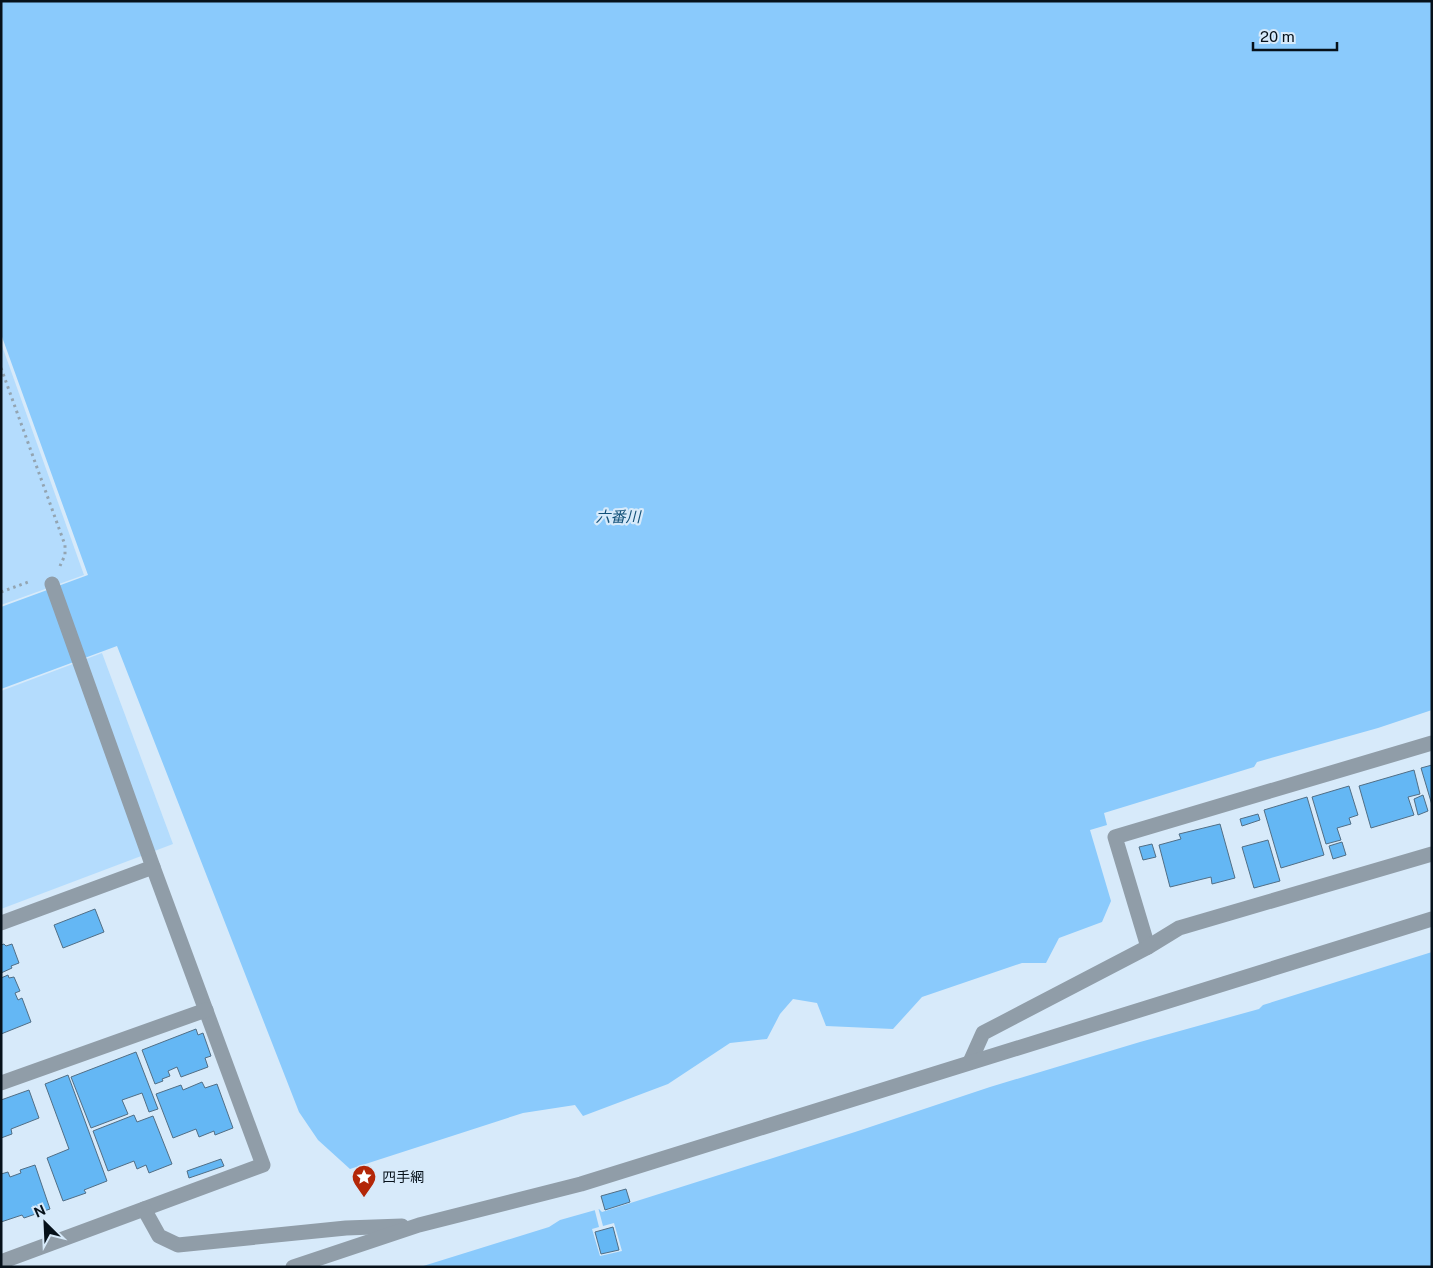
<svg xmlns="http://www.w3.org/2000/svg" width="1433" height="1268" font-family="'Public Sans','Noto Sans JP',sans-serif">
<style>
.green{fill:#b4dcfd}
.water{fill:#8acafc}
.pier{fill:#d7eafa}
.building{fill:#64b7f4;stroke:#516e85}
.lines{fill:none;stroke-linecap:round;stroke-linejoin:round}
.path{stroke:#93a4b1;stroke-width:3;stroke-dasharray:2.5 4;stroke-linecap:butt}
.minor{stroke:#909da8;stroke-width:15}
.labels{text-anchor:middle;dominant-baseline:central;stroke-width:4.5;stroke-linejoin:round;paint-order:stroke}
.poi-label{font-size:14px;fill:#06111a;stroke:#d7eafa;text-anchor:start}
.water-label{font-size:15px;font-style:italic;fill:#135179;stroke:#d7eafa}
</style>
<rect width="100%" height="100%" fill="#d7eafa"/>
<g class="green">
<polygon points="1,343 84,575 1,605"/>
<polygon points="102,653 173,844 1,909 1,691"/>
</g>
<g class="water">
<polygon points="1,1 1432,1 1432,710 1378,728 1257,762 1254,767 1104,813 1107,825 1090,830 1111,901 1102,922 1059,938 1046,963 1022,963 922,997 893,1029 826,1026 817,1003 793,999 780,1014 767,1039 730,1043 668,1084 583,1116 575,1105 523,1113 350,1169 318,1140 299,1112 117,646 1,689 1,607 88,575 1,334"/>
<polygon points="1432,952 1432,1267 420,1267 549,1227 560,1220 599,1209 602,1212 855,1132 990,1087 1140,1042 1259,1009 1263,1005"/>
</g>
<polygon class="pier" points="594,1207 598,1207 603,1226 614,1223 622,1251 600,1256 592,1229 599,1227"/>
<g class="building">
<polygon points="1432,765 1432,805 1421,768"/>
<polygon points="1414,770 1420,794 1408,797 1414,815 1371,828 1359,786"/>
<polygon points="1349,786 1358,815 1349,818 1351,824 1337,828 1341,840 1326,844 1312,797"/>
<polygon points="1423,795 1428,811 1418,815 1414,799"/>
<polygon points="1307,797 1324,855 1281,868 1264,810"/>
<polygon points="1258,814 1260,820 1242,826 1240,819"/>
<polygon points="1220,824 1235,878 1212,884 1211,877 1170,887 1159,845 1181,839 1179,834"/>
<polygon points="1268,840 1280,881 1254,888 1242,847"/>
<polygon points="1342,842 1346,855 1333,859 1329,846"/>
<polygon points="1152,844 1156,857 1143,860 1139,847"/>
<polygon points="95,909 104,932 63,948 54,925"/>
<polygon points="4,944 6,946 12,944 19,963 11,966 12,968 1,973 1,945"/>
<polygon points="8,975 9,978 14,977 20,991 15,993 18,1000 22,998 31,1022 1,1034 1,978"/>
<polygon points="196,1029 198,1035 203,1033 211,1056 205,1058 208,1067 181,1077 177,1067 168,1071 170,1076 162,1079 163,1081 155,1084 142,1050"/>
<polygon points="136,1052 158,1109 149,1112 142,1093 122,1100 128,1114 91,1128 71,1077"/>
<polygon points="68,1075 107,1181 84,1190 86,1193 63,1201 47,1158 69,1149 45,1084"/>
<polygon points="202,1082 205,1088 217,1084 233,1128 215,1135 214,1131 199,1137 196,1129 173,1138 156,1094 181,1085 183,1090"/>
<polygon points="29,1090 39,1118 11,1129 12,1134 1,1138 1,1100"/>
<polygon points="134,1115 137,1122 153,1116 172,1164 149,1173 146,1165 137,1169 134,1161 108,1171 93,1131"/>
<polygon points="221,1159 224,1166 189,1178 187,1171"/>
<polygon points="35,1165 50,1209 24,1218 22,1215 1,1222 1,1174 8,1172 10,1177 21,1173 20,1170"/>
<polygon points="626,1189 630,1202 605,1210 601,1196"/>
<polygon points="613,1227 619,1250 601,1254 595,1232"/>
</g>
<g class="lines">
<g class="path">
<polyline points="1,368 65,545 65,555 60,566"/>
<polyline points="1,592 31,581"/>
</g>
<g class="minor">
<polyline points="52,584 153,867"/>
<polyline points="1,923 153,867 263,1165 1,1262"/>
<polyline points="1148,947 1115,837 1432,743"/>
<polyline points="970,1062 983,1033 1148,947 1179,928 1432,854"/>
<polyline points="1,1083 206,1010"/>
<polyline points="144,1209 159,1236 178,1245 346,1228 402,1226"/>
<polyline points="293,1267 419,1225 581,1184 1432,919"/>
</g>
</g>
<defs>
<symbol id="sight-pin" viewBox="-11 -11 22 30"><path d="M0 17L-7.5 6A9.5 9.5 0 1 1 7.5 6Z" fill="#b32708" stroke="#d7eafa"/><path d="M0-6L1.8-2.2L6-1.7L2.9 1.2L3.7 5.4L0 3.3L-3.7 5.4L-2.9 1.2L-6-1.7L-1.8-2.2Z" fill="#fff"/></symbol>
</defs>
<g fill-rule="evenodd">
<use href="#sight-pin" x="350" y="1163" width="28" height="38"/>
</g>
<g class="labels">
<g class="poi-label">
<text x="382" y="1177">四手網</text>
</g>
<g class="water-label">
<text x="618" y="516">六番川</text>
</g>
</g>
<rect width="1433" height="1268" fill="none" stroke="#06111a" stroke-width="5"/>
<g transform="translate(45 1223) rotate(336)" stroke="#d7eafa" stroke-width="4" paint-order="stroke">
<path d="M0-4L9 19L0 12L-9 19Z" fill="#06111a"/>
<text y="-8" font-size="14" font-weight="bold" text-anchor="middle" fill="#06111a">N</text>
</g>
<path d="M1253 42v8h84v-8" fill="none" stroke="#06111a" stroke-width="2.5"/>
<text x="1260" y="42" font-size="15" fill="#06111a" stroke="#d7eafa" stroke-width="4" paint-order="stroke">20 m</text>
</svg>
